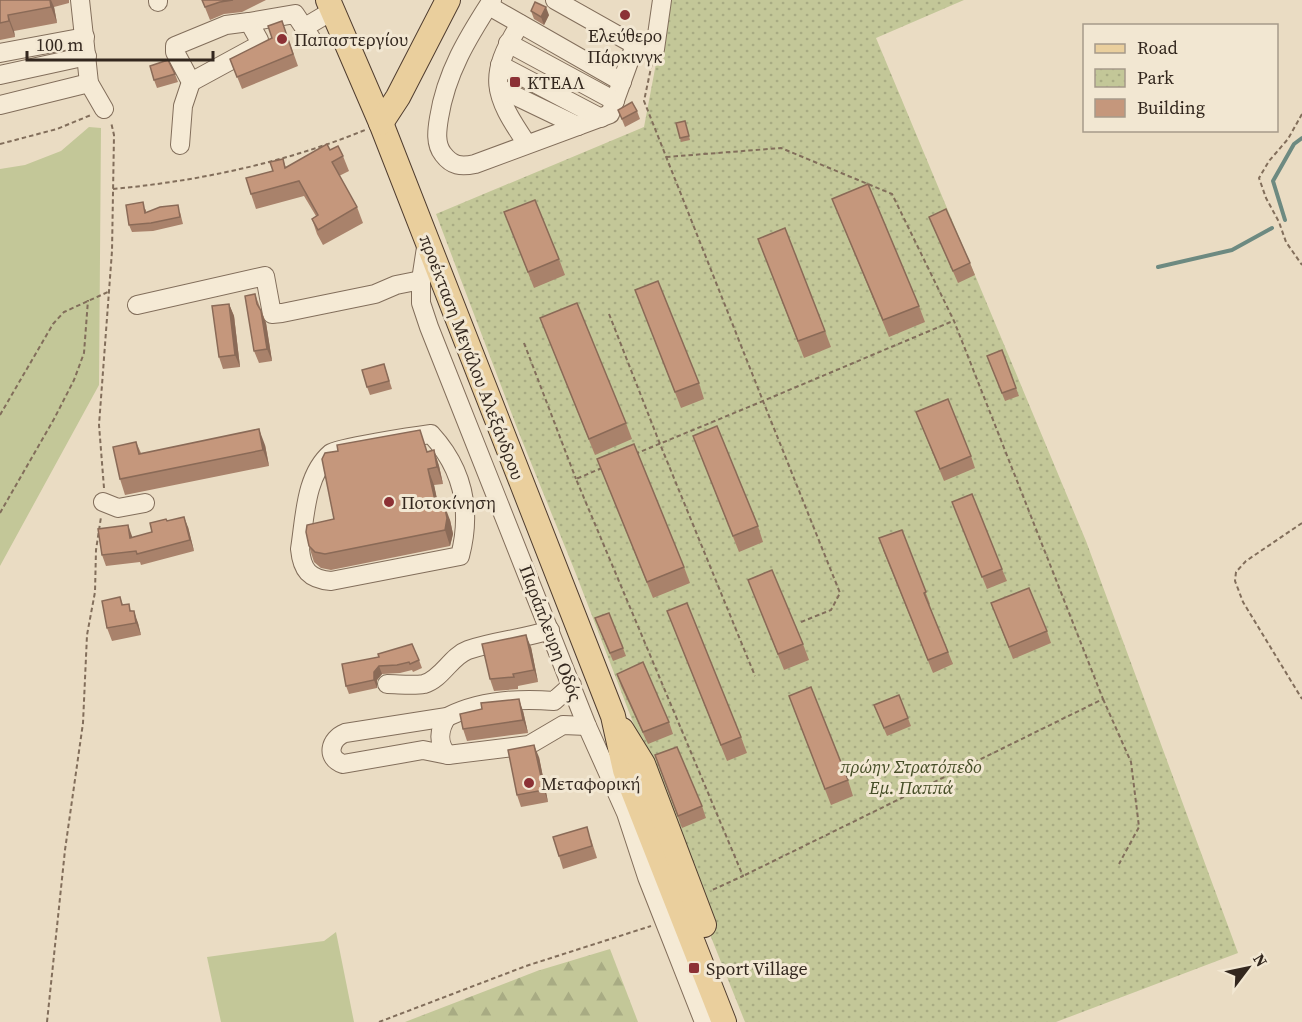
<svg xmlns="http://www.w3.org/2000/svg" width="1302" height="1022" font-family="'Source Serif 4',serif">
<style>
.grass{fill:#c3c798}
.forest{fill:url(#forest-firs)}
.park{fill:url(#park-dots)}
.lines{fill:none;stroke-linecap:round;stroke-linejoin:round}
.stream{stroke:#6d8a81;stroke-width:4}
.minor-casing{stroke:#826e5b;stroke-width:20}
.major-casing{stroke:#503d2f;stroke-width:26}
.path{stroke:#826e5b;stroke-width:2;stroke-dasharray:4.5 3;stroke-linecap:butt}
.minor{stroke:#f5ead5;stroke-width:18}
.major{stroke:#eacf9d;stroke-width:24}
.wall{fill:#a9826b}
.shaded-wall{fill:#8a6a57}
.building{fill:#c5977c;stroke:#8a6a57;stroke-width:1.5}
.poi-dot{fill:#8c3135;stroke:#f2e7d2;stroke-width:2}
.labels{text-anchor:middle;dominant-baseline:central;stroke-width:6;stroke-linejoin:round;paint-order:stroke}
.poi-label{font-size:18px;fill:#33271e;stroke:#f2e7d2;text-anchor:start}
.street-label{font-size:18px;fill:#33271e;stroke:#f2e7d2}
.park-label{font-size:18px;font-style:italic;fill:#464e27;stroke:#f2e7d2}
</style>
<defs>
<pattern id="forest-firs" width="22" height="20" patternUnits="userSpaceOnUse" patternTransform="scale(1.5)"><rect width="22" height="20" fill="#c3c798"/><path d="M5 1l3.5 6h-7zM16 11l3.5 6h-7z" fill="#a8ab83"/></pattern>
<pattern id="park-dots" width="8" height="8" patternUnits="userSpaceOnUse" patternTransform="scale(1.5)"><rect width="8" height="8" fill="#c3c798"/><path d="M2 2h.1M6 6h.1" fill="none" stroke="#a8ab83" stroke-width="1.8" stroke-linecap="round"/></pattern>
</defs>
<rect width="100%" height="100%" fill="#eadcc3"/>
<g class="grass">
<polygon points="89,127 101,128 99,385 0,566 0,169 25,165 61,151"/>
<polygon points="336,932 354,1022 221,1022 207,957 324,941"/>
</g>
<polygon class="forest" points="610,949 638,1022 405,1022 537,971"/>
<polygon class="park" points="668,0 964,0 876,38 1086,541 1238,953 1056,1022 745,1022 683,867 649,764 576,574 519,433 436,214 644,127"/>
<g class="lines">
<g class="stream">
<polyline points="1285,220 1273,181 1294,144 1302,138"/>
<polyline points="1158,267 1232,250 1272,228"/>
</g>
<defs>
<g id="minor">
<polyline points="80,0 89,83 104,109"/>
<polyline points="158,0 158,2"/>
<path d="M492,0C468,37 446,73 439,118C437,130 435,144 443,154C452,166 461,167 475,164L610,114L635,45"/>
<polyline points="555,0 635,45 655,49 662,0"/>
<polyline points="489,6 622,82"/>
<path d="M520,24C487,77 493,94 527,144"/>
<polyline points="305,27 332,11"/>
<polyline points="508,43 615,101"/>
<polyline points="0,53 85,37"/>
<polyline points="500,65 601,118"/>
<polyline points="0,75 87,56"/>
<polyline points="191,82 259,45 259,40 249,22 295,14 311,38"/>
<polyline points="499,88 578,126"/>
<polyline points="0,105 89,83"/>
<polyline points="180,145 183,106 191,82 175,52 175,46 226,25 249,22"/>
<polyline points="427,241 421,280 421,303 429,327 587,726 626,813 647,877 704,1022"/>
<polyline points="137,305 265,276 272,314 282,313 375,294 396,285 421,280"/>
<path d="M431,434C463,469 472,510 460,556L331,581C309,579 302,570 300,549C305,518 305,475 331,453C337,448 416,436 431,434Z"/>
<polyline points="103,502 118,508 145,503"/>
<path d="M387,684C398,684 413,686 424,684C442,679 451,656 468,650C494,641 523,639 550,630"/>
<path d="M572,685L554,701C518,698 481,700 447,717L345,733C330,739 325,758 343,764L423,750L448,755L529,745L563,725L587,726"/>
<path d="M447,717C439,729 437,744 448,755"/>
</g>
<g id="major">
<polyline points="328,0 381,123 613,716 625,770 724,1022"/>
<polyline points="381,123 398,97 448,0"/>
<polyline points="622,730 643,764 704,925"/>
</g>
</defs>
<use href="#minor" class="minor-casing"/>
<use href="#major" class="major-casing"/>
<g class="path">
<polyline points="1302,114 1288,139 1269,161 1259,178 1266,198 1279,222 1286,242 1302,265"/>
<polyline points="0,144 57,129 91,115"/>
<polyline points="666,157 781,148 892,194 954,321 1103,699 743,876"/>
<path d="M113,189C199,181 284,163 365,130"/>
<polyline points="609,314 660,444 755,676"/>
<polyline points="524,343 576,479"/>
<polyline points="0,415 53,324 64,312 110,291"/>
<polyline points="635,454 763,401 644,101 652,63"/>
<polyline points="602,468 576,479 743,876 710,891"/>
<polyline points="104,488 99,425 112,251 114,135 111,122"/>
<polyline points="0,513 54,419 74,380 84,353 88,300"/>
<polyline points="1302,523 1246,561 1236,572 1235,581 1243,602 1302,699"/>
<polyline points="801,622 831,610 840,593 763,401 953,321"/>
<polyline points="1103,699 1131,762 1139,827 1119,864"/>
<polyline points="47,1022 65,850 83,723 87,635 95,592 96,550 101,517"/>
<polyline points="379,1022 526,966 651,926"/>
</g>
<use href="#minor" class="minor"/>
<use href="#major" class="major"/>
</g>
<g class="wall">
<polygon points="0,0 69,0 69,3 54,7 57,23 14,31 15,37 0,40"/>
<polygon points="202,0 266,0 242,12 224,14 210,20"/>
<polygon points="531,11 549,15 544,25 534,19"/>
<polygon points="282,21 298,66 242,89 230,59 272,38"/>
<polygon points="175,74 178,82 157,88 154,80"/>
<polygon points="618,110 637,111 640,119 625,127"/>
<polygon points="686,125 690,140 681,142 680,138"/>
<polygon points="330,150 343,156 349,171 339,176 357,207 363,223 323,245 317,234 312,219 316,216 304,196 256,209 251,194 273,171 283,159 286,168"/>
<polygon points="832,199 919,306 925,322 889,337"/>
<polygon points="146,209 146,212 180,212 183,224 153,231 132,232 129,225"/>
<polygon points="504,212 559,259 565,275 534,288"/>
<polygon points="929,217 970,263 975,275 958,283"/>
<polygon points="758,239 825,331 831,347 804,358"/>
<polygon points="635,290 699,383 704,399 681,408"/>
<polygon points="255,294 266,323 272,361 259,363 254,351"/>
<polygon points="229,304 234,316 240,367 223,369 219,357"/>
<polygon points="540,318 626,423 632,439 595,455"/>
<polygon points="1002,350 1019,396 1005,401 987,356"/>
<polygon points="384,364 392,389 370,395 367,387"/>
<polygon points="916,412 971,456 975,468 944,481"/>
<polygon points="693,436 758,526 763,542 739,552"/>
<polygon points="136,442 141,453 265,445 269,466 125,495 120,479"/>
<polygon points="434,450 439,466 443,484 434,485 438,505 450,520 453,534 450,546 331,570 321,568 314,562 309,546 334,519 428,451"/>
<polygon points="597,459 684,567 690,583 653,598"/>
<polygon points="957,514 1002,569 1007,581 987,589"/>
<polygon points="167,521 188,527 194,551 141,565 140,562 106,566 102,555 132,536 132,538 152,532"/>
<polygon points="902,530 930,604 929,605 953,664 933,673 883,550"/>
<polygon points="748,580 803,644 809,660 784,670"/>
<polygon points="120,597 123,605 132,611 138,623 141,635 112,641 107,628"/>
<polygon points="991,603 1047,631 1051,643 1013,659"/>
<polygon points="667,611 741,737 747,753 727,761"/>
<polygon points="598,626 623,648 626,656 613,661"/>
<polygon points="531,647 538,682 518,686 518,689 494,691 490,679"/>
<polygon points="419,660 422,668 413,672 412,670 400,673 382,674 377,680 377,688 349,694 346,686 342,664"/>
<polygon points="617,674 669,722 673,734 648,744 621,686"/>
<polygon points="899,695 911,726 887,736 874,705"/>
<polygon points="523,711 528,733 467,741 463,729"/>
<polygon points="795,712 848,780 853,796 831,805"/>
<polygon points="655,755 702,806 706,818 682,828"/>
<polygon points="539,757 548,802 521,807 517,795"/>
<polygon points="591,839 597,858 563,869 559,856"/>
</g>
<g class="shaded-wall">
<polygon points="50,0 51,0 54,7 57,23 51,7"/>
<polygon points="546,7 549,15 544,25 541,17"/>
<polygon points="8,15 14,31 15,37 9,21"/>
<polygon points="229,304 234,316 240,367 235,355"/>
<polygon points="261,311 266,323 272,361 267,349"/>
<polygon points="259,429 265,445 269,466 263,450"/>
<polygon points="434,450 439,466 443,484 437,467"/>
<polygon points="428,469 434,485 442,521 436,505"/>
<polygon points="444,504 450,520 453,534 450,546 445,530"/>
<polygon points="184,517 188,527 194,551 190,540"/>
<polygon points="128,525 132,536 134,549 130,538"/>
<polygon points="134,611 138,623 141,635 136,623"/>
<polygon points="526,635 531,647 538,682 534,670"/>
<polygon points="379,666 382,674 377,680 377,688 374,680 374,672"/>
<polygon points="519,699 523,711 528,733 523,720"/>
<polygon points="534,745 539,757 548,802 544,790"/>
</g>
<g class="building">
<polygon points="0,0 50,0 51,7 8,15 9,21 0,23"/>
<polygon points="202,0 233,0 220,2 205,7"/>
<polygon points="535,2 546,7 541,17 531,11"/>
<polygon points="282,21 293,54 237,77 230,59 272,38 268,26"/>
<polygon points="168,60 175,74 154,80 150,66"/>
<polygon points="632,102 637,111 622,119 618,110"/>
<polygon points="685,121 689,136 680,138 676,123"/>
<polygon points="327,144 330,150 338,146 343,156 332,162 357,207 318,230 312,219 318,215 299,181 251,194 246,178 273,171 270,162 283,159 285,168"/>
<polygon points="868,184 919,306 883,320 832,199"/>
<polygon points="535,200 559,259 528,272 504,212"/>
<polygon points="143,202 145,213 160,207 178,205 180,217 151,223 129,225 126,205"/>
<polygon points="946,209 970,263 953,271 929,217"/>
<polygon points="785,228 825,331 798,341 758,239"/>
<polygon points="658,281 699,383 675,392 635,290"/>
<polygon points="255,294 257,304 261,311 267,349 254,351 245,296"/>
<polygon points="577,303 626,423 589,439 540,318"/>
<polygon points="229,304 235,355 219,357 212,306"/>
<polygon points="1002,350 1016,388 1002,393 987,356"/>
<polygon points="384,364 389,381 367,387 362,370"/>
<polygon points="948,399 971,456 940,469 916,412"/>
<polygon points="717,426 758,526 733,536 693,436"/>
<polygon points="259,429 263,450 120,479 113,447 136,442 139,454"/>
<polygon points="420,430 427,452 434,450 437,467 428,469 436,505 444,504 447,518 445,530 325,554 315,552 309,546 306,532 307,525 334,519 322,459 325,453 338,451 337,445"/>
<polygon points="634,444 684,567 647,582 597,459"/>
<polygon points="972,494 1002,569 982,577 952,502"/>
<polygon points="184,517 190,540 137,554 136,551 102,555 98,529 128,525 130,538 152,532 150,523 166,519 167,521"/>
<polygon points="902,530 926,592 924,593 948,652 928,660 879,538"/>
<polygon points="772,570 803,644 778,654 748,580"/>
<polygon points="1029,588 1047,631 1009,647 991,603"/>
<polygon points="120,597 122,605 129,604 130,611 134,611 136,623 107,628 102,601"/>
<polygon points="687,603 741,737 721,745 667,611"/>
<polygon points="609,613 623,648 610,653 595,618"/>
<polygon points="526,635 534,670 513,674 514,677 490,679 482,644"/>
<polygon points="412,644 419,660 410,664 409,662 397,665 379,666 374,672 374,680 346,686 342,664 379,657 378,654"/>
<polygon points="643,662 669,722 643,732 617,674"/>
<polygon points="811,687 848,780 825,789 789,696"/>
<polygon points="899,695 908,718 884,728 874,705"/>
<polygon points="519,699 523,720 463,729 460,714 482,709 481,703"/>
<polygon points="534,745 544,790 517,795 508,750"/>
<polygon points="677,747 702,806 678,816 655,755"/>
<polygon points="587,827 592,846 559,856 553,837"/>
</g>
<g class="poi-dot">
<circle cx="625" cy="15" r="6"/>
<circle cx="282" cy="39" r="6"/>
<rect x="509" y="76" width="12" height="12" rx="3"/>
<circle cx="389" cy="502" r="6"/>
<circle cx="529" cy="783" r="6"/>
<rect x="688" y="962" width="12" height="12" rx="3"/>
</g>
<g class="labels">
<g class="poi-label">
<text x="625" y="35" text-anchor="middle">Ελεύθερο<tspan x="625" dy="21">Πάρκινγκ</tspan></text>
<text x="294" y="39">Παπαστεργίου</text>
<text x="527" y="82">ΚΤΕΑΛ</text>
<text x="401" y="502">Ποτοκίνηση</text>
<text x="541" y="783">Μεταφορική</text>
<text x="706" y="968">Sport Village</text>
</g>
<g class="street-label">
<text transform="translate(472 357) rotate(69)">προέκταση Μεγάλου Αλεξάνδρου</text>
<text transform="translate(551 633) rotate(69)">Παράπλευρη Οδός</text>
</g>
<g class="park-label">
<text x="911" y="766">πρώην Στρατόπεδο<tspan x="911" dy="21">Εμ. Παππά</tspan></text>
</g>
</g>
<rect x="1083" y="24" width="195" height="108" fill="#f2e7d2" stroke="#a69a8a" stroke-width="1.5"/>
<rect x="1095" y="44" width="30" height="9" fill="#eacf9d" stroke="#a69a8a" stroke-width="1.5"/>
<text x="1137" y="54" font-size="18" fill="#33271e">Road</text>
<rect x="1095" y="69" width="30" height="18" fill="url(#park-dots)" stroke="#a69a8a" stroke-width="1.5"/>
<text x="1137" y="84" font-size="18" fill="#33271e">Park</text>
<rect x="1095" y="99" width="30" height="18" fill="#c5977c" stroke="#a69a8a" stroke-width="1.5"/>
<text x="1137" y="114" font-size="18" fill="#33271e">Building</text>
<g transform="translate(1248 968) rotate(58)" stroke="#f2e7d2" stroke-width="4.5" paint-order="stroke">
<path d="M0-4.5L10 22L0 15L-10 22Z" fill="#33271e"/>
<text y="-9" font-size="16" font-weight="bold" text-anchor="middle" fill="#33271e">N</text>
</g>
<path d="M27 51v9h186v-9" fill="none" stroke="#33271e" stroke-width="3"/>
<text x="36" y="51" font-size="18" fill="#33271e" stroke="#f2e7d2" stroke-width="4.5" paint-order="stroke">100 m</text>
</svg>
